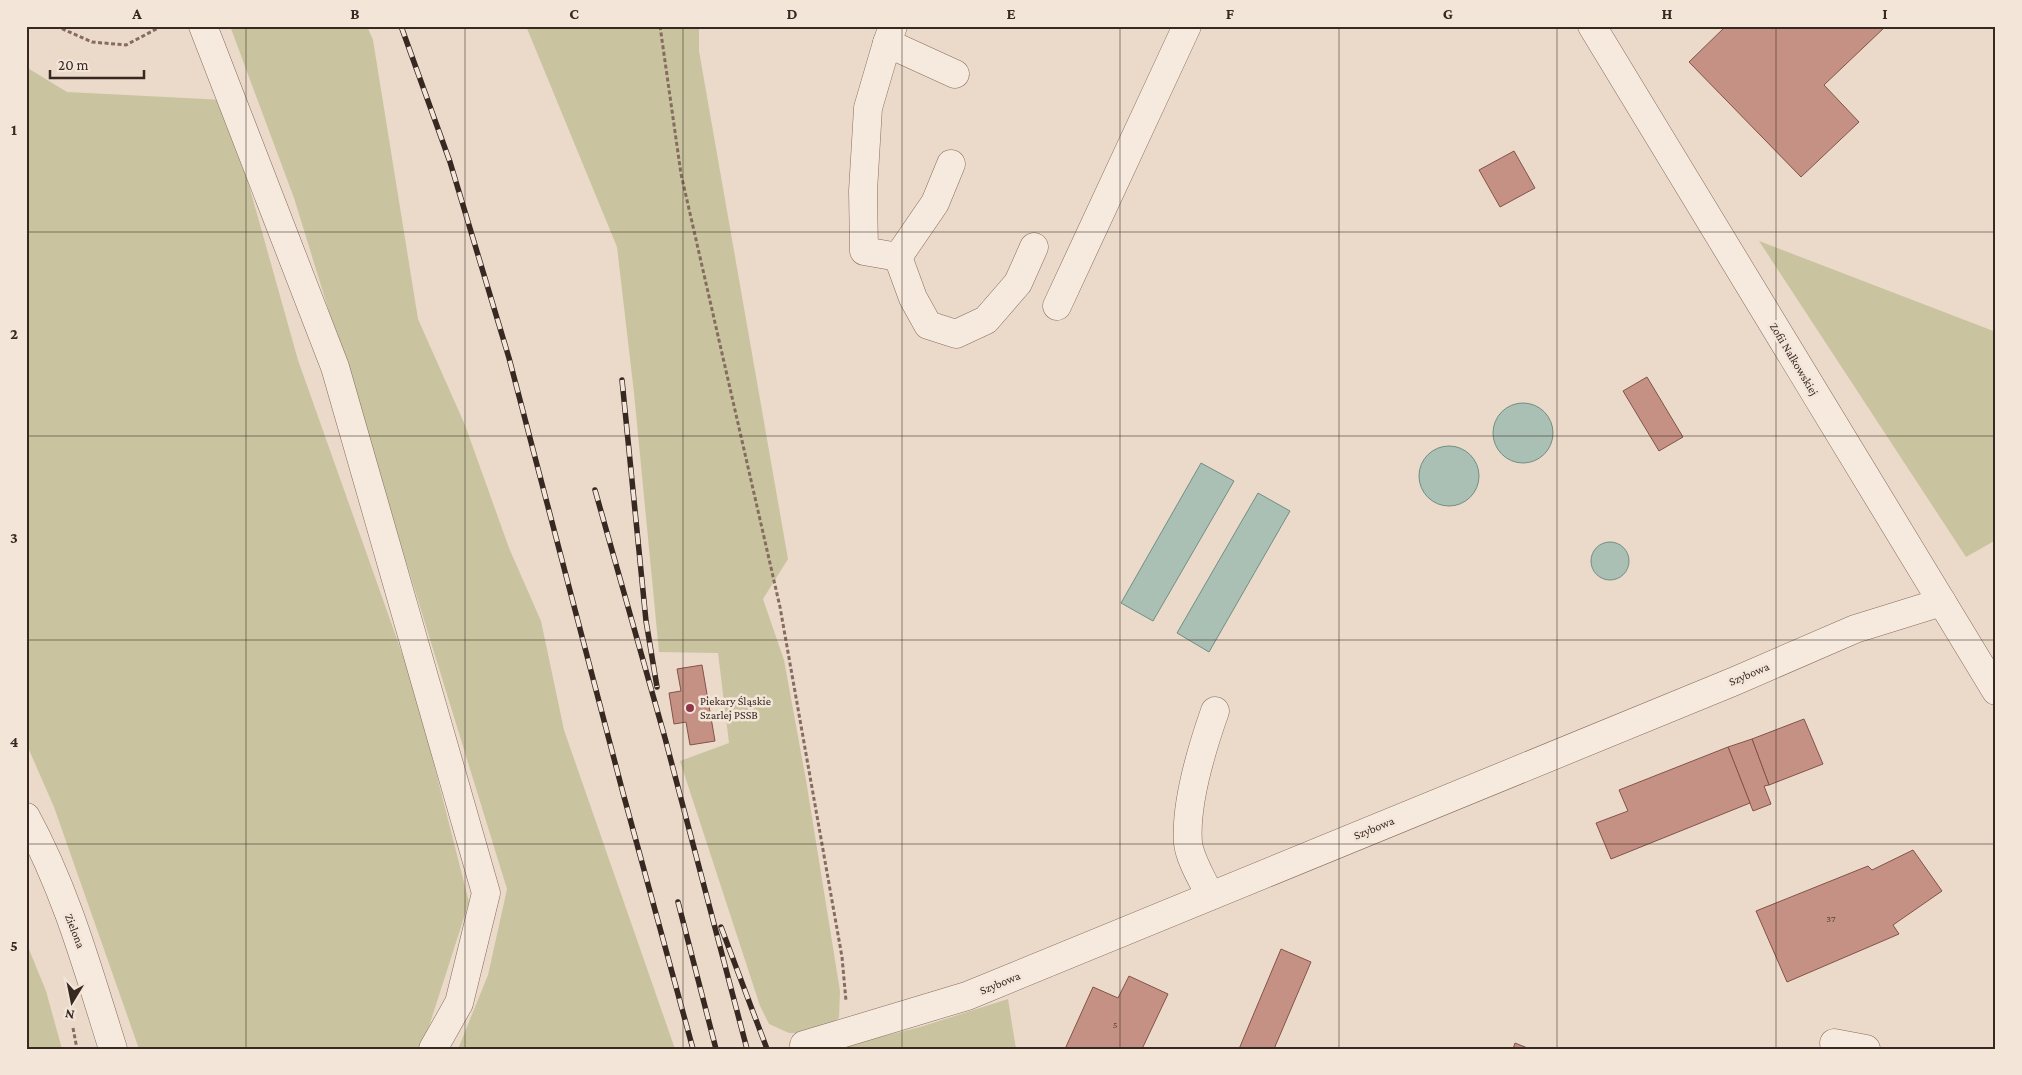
<svg xmlns="http://www.w3.org/2000/svg" width="2022" height="1075" font-family="'Crimson Pro',serif">
<style>
.green{fill:#c9c49f}
.water{fill:#aac0b5;stroke:#718e81}
.building{fill:#c59184;stroke:#835348}
.lines{fill:none;stroke-linecap:round;stroke-linejoin:round}
.minor-casing{stroke:#866c60;stroke-width:29}
.path{stroke:#866c60;stroke-width:3;stroke-dasharray:4 2.5;stroke-linecap:butt}
.minor{stroke:#f6e9dd;stroke-width:28}
.rail-casing{stroke:#382822;stroke-width:5.5}
.rail{stroke:#f3e6d9;stroke-width:4;stroke-dasharray:11;stroke-linecap:butt}
.grid{fill:none;stroke:#382822;stroke-width:1;stroke-opacity:0.55}
.poi-dot{fill:#90364a;stroke:#f3e6d9;stroke-width:2}
.labels{text-anchor:middle;dominant-baseline:central;stroke-width:5;stroke-linejoin:round;paint-order:stroke}
.number-label{font-size:10px;fill:#5b423a}
.street-label{font-size:12px;fill:#382822;stroke:#f3e6d9}
.poi-label{font-size:12px;fill:#382822;stroke:#f3e6d9;text-anchor:start}
.neatline{fill:none;stroke:#382822;stroke-width:2}
.grid-label{font-size:16px;text-anchor:middle;font-weight:bold;fill:#382822}
</style>
<rect width="100%" height="100%" fill="#ebdaca"/>
<g class="green">
<polygon points="230,26 367,26 373,40 418,319 465,425 509,548 541,621 564,730 675,1049 458,1049 488,975 507,889 294,198"/>
<polygon points="526,26 699,26 699,51 788,559 763,599 784,660 806,780 840,991 839,1018 818,1033 789,1033 769,1024 760,1006 680,761 729,743 718,653 659,652 634,393 617,247"/>
<polygon points="26,67 67,92 225,100 298,360 415,690 469,902 424,1042 419,1049 139,1049 54,807 26,743"/>
<polygon points="1759,241 1996,332 1996,540 1966,557"/>
<polygon points="26,942 46,991 62,1049 26,1049"/>
<polygon points="1008,999 1016,1049 833,1049 920,1027"/>
</g>
<g class="water">
<circle cx="1523" cy="433" r="30"/>
<circle cx="1449" cy="476" r="30"/>
<polygon points="1201,463 1234,481 1153,621 1121,603"/>
<polygon points="1258,493 1290,511 1209,652 1177,633"/>
<circle cx="1610" cy="561" r="19"/>
</g>
<g class="building">
<polygon points="1726,26 1886,26 1824,85 1859,122 1801,177 1689,62"/>
<polygon points="1514,151 1535,188 1500,207 1479,170"/>
<polygon points="1647,377 1683,437 1659,451 1623,391"/>
<polygon points="702,665 715,741 690,745 686,722 674,724 669,693 681,691 677,669"/>
<polygon points="1804,719 1823,764 1769,785 1752,739"/>
<polygon points="1752,739 1769,785 1764,786 1771,804 1753,811 1728,747"/>
<polygon points="1728,747 1750,803 1611,859 1596,823 1628,811 1619,790"/>
<polygon points="1913,850 1942,891 1893,925 1899,934 1787,982 1756,911 1868,866 1872,870"/>
<polygon points="1281,949 1311,962 1274,1049 1239,1049"/>
<polygon points="1129,976 1168,994 1142,1049 1065,1049 1093,987 1118,998"/>
<polygon points="1515,1043 1530,1049 1513,1049"/>
</g>
<g class="lines">
<defs>
<g id="minor">
<polyline points="203,26 335,367 486,893 459,1003 433,1049"/>
<polyline points="893,26 887,43 868,108 863,191 864,251 898,257 935,203 951,164"/>
<polyline points="1592,26 1996,691"/>
<polyline points="887,43 955,74"/>
<polyline points="898,257 913,298 928,325 956,334 986,320 1018,283 1034,247"/>
<polyline points="1057,306 1187,26"/>
<path d="M26,817C66,890 88,970 113,1049"/>
<path d="M1210,896C1203,880 1190,860 1188,843C1185,804 1202,748 1215,711"/>
<polyline points="1834,1043 1866,1049"/>
<polyline points="804,1045 967,996 1735,681 1855,629 1942,602"/>
</g>
</defs>
<use href="#minor" class="minor-casing"/>
<g class="path">
<polyline points="56,26 92,42 126,45 162,26"/>
<polyline points="660,26 681,174 780,607 842,957 846,1001"/>
<polyline points="73,1028 77,1049"/>
</g>
<use href="#minor" class="minor"/>
<defs>
<g id="rail">
<polyline points="401,26 450,162 509,358 623,793 693,1049"/>
<polyline points="622,380 646,621 657,687"/>
<polyline points="595,490 665,738 747,1049"/>
<polyline points="678,902 716,1049"/>
<polyline points="721,927 767,1049"/>
</g>
</defs>
<use href="#rail" class="rail-casing"/>
<use href="#rail" class="rail"/>
</g>
<path class="grid" d="M246,26V1049M465,26V1049M683,26V1049M902,26V1049M1120,26V1049M1339,26V1049M1557,26V1049M1776,26V1049M26,232H1996M26,436H1996M26,640H1996M26,844H1996"/>
<circle class="poi-dot" cx="690" cy="708" r="5"/>
<g class="labels">
<g class="number-label">
<text x="1831" y="918">37</text>
<text x="1115" y="1024">5</text>
</g>
<g class="street-label">
<text transform="translate(1794 359) rotate(59)">Zofii Nałkowskiej</text>
<text transform="translate(1749 674) rotate(-23)">Szybowa</text>
<text transform="translate(1374 828) rotate(-22)">Szybowa</text>
<text transform="translate(75 931) rotate(69)">Zielona</text>
<text transform="translate(1000 983) rotate(-22)">Szybowa</text>
</g>
<g class="poi-label">
<text x="700" y="701">Piekary Śląskie<tspan x="700" dy="14">Szarlej PSSB</tspan></text>
</g>
</g>
<rect width="2022" height="1075" fill="none" stroke="#f3e6d9" stroke-width="55"/>
<g transform="translate(72 1002) rotate(190)" stroke="#f3e6d9" stroke-width="4" paint-order="stroke">
<path d="M0-4L9 19L0 12L-9 19Z" fill="#382822"/>
<text y="-8" font-size="14" font-weight="bold" text-anchor="middle" fill="#382822">N</text>
</g>
<path d="M50 70v8h94v-8" fill="none" stroke="#382822" stroke-width="2.5"/>
<text x="58" y="70" font-size="15" fill="#382822" stroke="#f3e6d9" stroke-width="4" paint-order="stroke">20 m</text>
<rect x="28" y="28" width="1966" height="1020" class="neatline"/>
<g class="grid-label">
<text x="137" y="19">A</text>
<text x="355" y="19">B</text>
<text x="574" y="19">C</text>
<text x="792" y="19">D</text>
<text x="1011" y="19">E</text>
<text x="1230" y="19">F</text>
<text x="1448" y="19">G</text>
<text x="1667" y="19">H</text>
<text x="1885" y="19">I</text>
<text x="14" y="135">1</text>
<text x="14" y="339">2</text>
<text x="14" y="543">3</text>
<text x="14" y="747">4</text>
<text x="14" y="951">5</text>
</g>
</svg>
